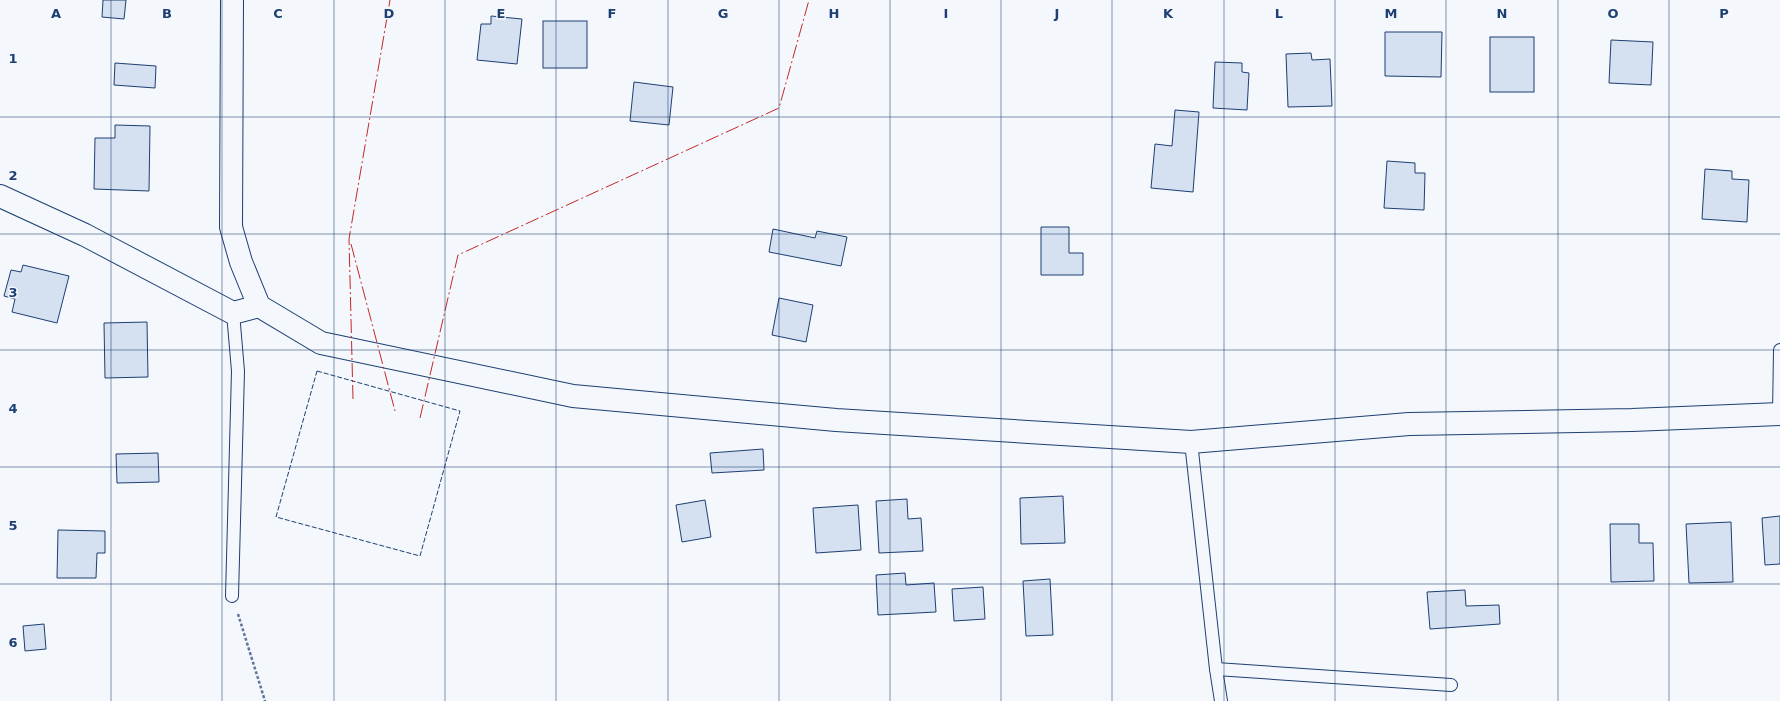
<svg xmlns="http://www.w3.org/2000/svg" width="1780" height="701" font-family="'DejaVu Sans',sans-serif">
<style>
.building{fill:#d5e0f0;stroke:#1d3f73}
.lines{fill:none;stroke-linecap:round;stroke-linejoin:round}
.lane-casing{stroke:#1d3f73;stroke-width:14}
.street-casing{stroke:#1d3f73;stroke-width:24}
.path{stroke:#5e769c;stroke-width:2.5;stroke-dasharray:3 2;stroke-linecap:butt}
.lane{stroke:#f4f7fb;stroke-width:12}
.street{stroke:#f4f7fb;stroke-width:22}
.fence{stroke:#1d3f73;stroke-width:1;stroke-dasharray:5 2;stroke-linecap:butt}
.power{stroke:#c62828;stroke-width:1;stroke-dasharray:14 3 2 3;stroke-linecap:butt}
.grid{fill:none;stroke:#1d3f73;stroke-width:1;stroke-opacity:0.55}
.grid-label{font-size:13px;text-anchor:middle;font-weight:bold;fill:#1d3f73;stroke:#f4f7fb;stroke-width:3;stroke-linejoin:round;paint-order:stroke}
</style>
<rect width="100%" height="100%" fill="#f4f7fb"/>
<g class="building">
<polygon points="103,0 126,0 124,19 102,17"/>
<polygon points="491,16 522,19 517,64 477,60 481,24 491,24"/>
<rect x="543" y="21" width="44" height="47"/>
<polygon points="1385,32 1442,32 1441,77 1385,76"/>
<rect x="1490" y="37" width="44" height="55"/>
<polygon points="1611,40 1653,42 1651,85 1609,83"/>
<polygon points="1311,53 1312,60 1330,59 1332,106 1288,107 1286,54"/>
<polygon points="1215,62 1242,63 1242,72 1249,73 1247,110 1213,108"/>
<polygon points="115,63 156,66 155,88 114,85"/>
<polygon points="634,82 673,87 669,125 630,121"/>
<polygon points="1175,110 1199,112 1193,192 1151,188 1155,144 1172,146"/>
<polygon points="115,125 150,126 149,191 94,189 95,138 115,138"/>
<polygon points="1387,161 1415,163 1415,173 1425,173 1424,210 1384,208"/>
<polygon points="1705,169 1732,171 1732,179 1749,180 1747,222 1702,219"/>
<polygon points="1041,227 1069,227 1069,253 1083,253 1083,275 1041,275"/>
<polygon points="773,229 815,238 817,231 847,237 841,266 769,252"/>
<polygon points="23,265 69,276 57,323 12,312 15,299 4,296 11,270 21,272"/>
<polygon points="779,298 813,305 806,342 772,335"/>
<polygon points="147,322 148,377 105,378 104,323"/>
<polygon points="763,449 764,470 712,473 710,453"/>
<polygon points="158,453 159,482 117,483 116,454"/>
<polygon points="1063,496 1065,543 1021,544 1020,498"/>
<polygon points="907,499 908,519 921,518 923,551 879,553 876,501"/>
<polygon points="705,500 711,537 682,542 676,505"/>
<polygon points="858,505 861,550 816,553 813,508"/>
<polygon points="1780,516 1780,564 1765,565 1762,518"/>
<polygon points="1731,522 1733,582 1689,583 1686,524"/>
<polygon points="1610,524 1639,524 1639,543 1653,543 1654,581 1611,582"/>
<polygon points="58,530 105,531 105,553 97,553 96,578 57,578"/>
<polygon points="905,573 906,585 934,583 936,612 878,615 876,575"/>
<polygon points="1050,579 1053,635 1026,636 1023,581"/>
<polygon points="983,587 985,619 954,621 952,589"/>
<polygon points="1465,590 1466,606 1499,605 1500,624 1430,629 1427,592"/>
<polygon points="44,624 46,649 25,651 23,626"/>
</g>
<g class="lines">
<defs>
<g id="lane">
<polyline points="1779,414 1780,350"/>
<polyline points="1191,442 1216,669 1221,701"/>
<polyline points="232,596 238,371 233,313"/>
<polyline points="1216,669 1451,685"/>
</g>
<g id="street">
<polyline points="232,0 231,227 241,262 259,306 321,343 573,396 836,420 1191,442 1409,424 1632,420 1780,414"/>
<polyline points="0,196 85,235 233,313 259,306"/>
</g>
</defs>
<use href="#lane" class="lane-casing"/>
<use href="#street" class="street-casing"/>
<polyline class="path" points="238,614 265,701"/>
<use href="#lane" class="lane"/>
<use href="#street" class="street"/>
<polygon class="fence" points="317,371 460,411 420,556 276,517"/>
<g class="power">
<polyline points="351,244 395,411"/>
<polyline points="353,399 349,239 390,0"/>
<polyline points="420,418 458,255 779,108 809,0"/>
</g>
</g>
<path class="grid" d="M111,0V701M222,0V701M334,0V701M445,0V701M556,0V701M668,0V701M779,0V701M890,0V701M1001,0V701M1112,0V701M1224,0V701M1335,0V701M1446,0V701M1558,0V701M1669,0V701M0,117H1780M0,234H1780M0,350H1780M0,467H1780M0,584H1780"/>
<g class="grid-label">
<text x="56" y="18">A</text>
<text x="167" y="18">B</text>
<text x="278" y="18">C</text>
<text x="389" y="18">D</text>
<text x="501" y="18">E</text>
<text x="612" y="18">F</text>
<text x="723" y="18">G</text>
<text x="834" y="18">H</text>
<text x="946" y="18">I</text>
<text x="1057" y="18">J</text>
<text x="1168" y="18">K</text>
<text x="1279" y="18">L</text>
<text x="1391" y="18">M</text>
<text x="1502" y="18">N</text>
<text x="1613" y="18">O</text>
<text x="1724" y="18">P</text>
<text x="13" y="63">1</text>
<text x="13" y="180">2</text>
<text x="13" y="297">3</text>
<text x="13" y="413">4</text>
<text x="13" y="530">5</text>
<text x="13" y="647">6</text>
</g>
</svg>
